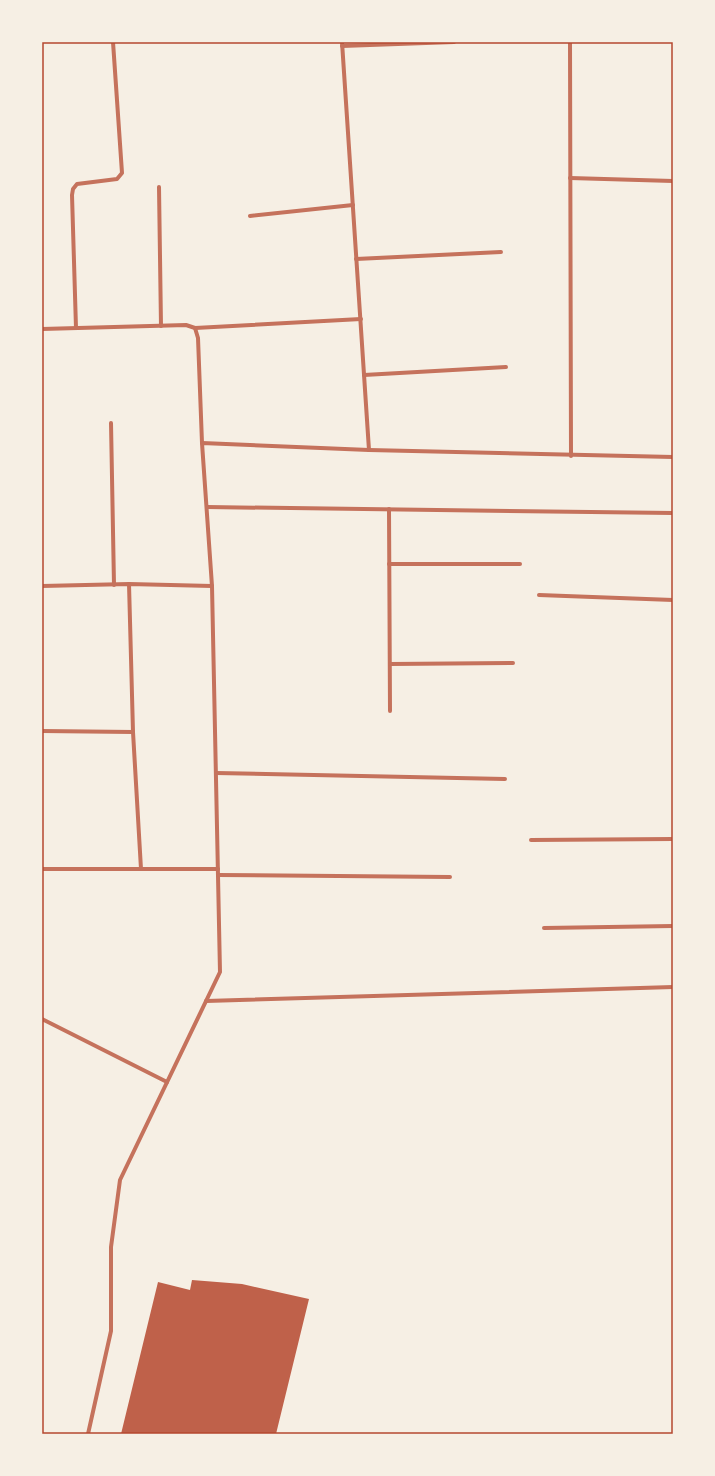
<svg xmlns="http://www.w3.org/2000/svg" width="715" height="1476" font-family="Raleway,sans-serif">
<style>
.building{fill:#bf614a}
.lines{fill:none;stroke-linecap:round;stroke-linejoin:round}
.minor{stroke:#c5725c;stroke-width:4}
.neatline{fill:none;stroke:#b5482f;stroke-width:1.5}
</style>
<rect width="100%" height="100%" fill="#f6efe4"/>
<polygon class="building" points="192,1280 242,1284 309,1299 276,1434 121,1434 158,1282 190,1290"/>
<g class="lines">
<g class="minor">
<polyline points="342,42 369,450"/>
<polyline points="570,42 571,456"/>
<polyline points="342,46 454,42"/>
<polyline points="570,178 673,181"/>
<polyline points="159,187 161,326"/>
<polyline points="250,216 353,205"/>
<polyline points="356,259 501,252"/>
<polyline points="76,328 72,195 73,189 77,184 117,179 122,173 113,42"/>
<polyline points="195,328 361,319"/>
<polyline points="42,329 186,325 195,328 198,338 202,443"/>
<polyline points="364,375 506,367"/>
<polyline points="111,423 114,585"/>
<polyline points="207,507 673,513"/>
<polyline points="389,509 390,711"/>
<polyline points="389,564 520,564"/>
<polyline points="129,584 133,732 141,869"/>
<polyline points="42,586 129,584 212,586"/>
<polyline points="539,595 673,600"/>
<polyline points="390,664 513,663"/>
<polyline points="42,731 133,732"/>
<polyline points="216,773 505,779"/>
<polyline points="531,840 673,839"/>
<polyline points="42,869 218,869"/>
<polyline points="218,875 450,877"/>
<polyline points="544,928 673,926"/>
<polyline points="206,1001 673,987"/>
<polyline points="42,1019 167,1082"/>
<polyline points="88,1434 111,1331 111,1247 120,1180 220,972 212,586 202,443 369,450 673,457"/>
</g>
</g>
<rect width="715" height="1476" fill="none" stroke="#f6efe4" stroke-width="86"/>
<rect x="43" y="43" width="629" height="1390" class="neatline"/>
</svg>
